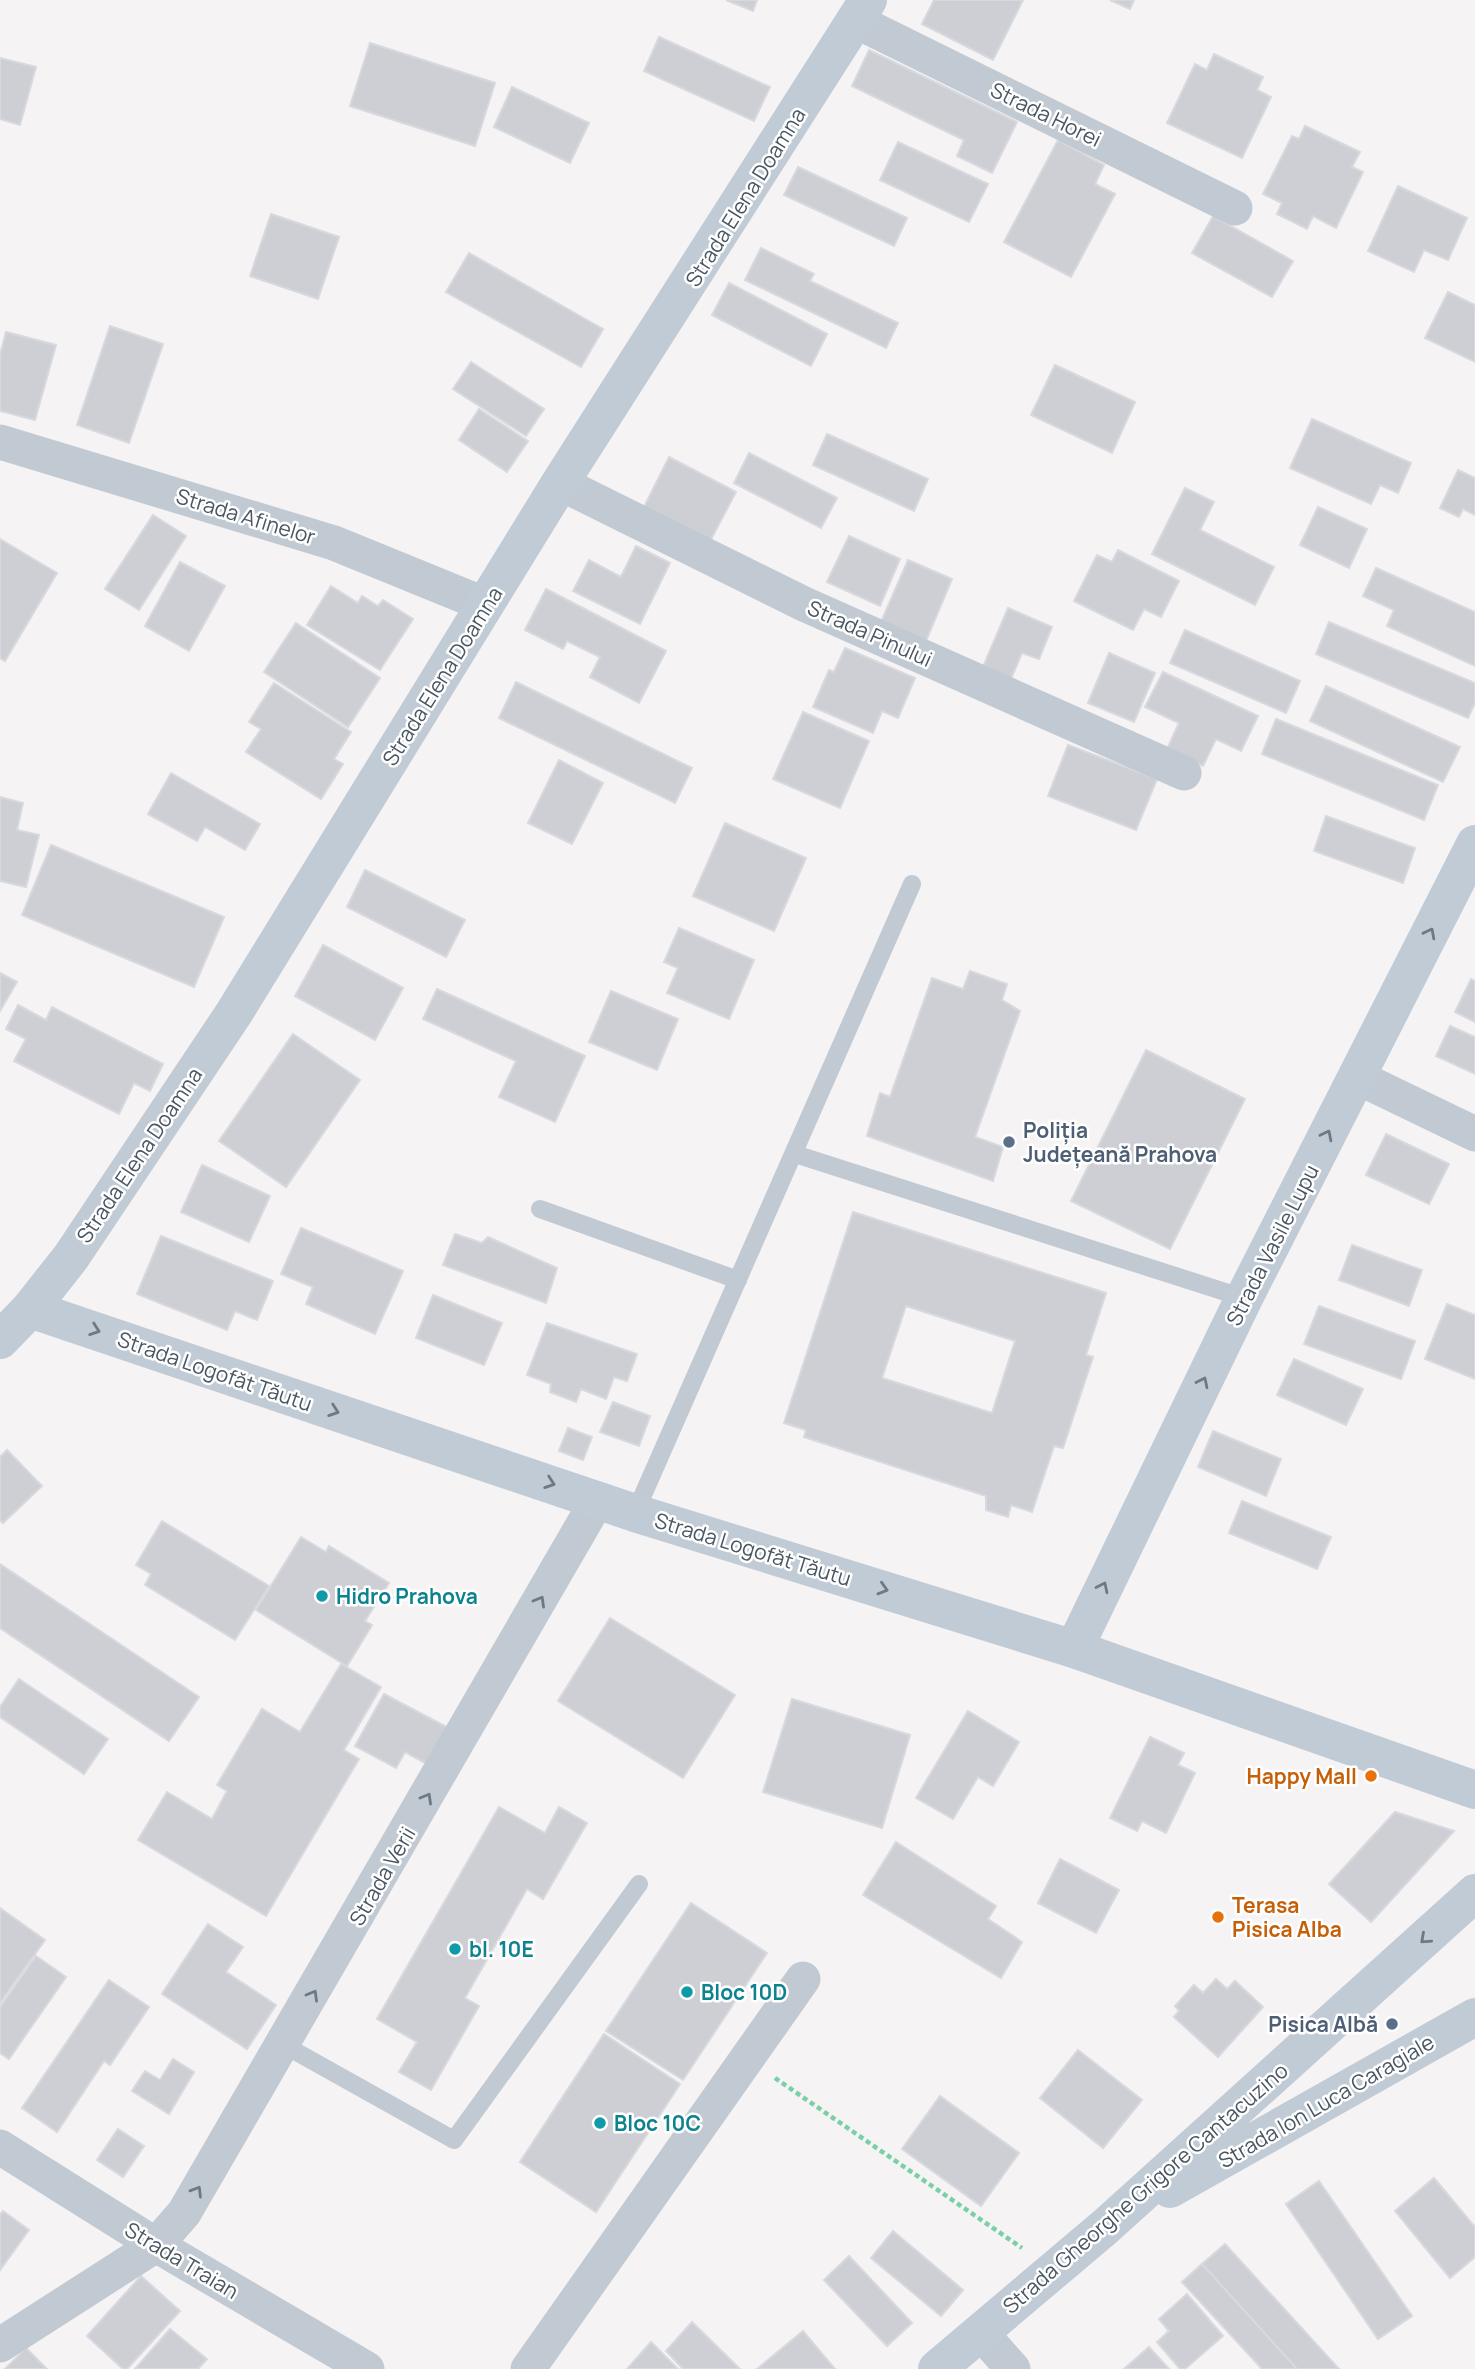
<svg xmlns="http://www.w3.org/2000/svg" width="1475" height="2369" font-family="Manrope,sans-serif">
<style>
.building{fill:#cdcfd5;stroke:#d7d9de;stroke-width:2;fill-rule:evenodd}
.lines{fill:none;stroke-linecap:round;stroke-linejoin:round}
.path{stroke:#7ad0a6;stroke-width:4.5;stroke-dasharray:5 3.5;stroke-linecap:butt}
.lane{stroke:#c1cad2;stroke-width:18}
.street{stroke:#c1cad2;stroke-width:35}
.secondary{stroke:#c1cbd6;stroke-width:38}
.oneway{stroke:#6e7984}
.oneway2{stroke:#6e7983}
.service-dot{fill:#5c6f8a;stroke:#fff;stroke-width:2.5}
.culture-dot{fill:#0f9aa8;stroke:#fff;stroke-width:2.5}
.food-dot{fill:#e8710a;stroke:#fff;stroke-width:2.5}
.labels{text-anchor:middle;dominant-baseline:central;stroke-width:5;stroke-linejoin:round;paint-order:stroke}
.street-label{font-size:21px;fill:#4a5661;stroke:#fff}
.service-label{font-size:21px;font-weight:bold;fill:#4e5e75;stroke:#fff;text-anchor:start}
.culture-label{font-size:21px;font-weight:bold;fill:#0d838f;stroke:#fff;text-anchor:start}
.food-label{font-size:21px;font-weight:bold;fill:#c56008;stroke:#fff;text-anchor:end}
</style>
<rect width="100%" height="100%" fill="#f5f3f3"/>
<g class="building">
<polygon points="726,0 757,0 753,11"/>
<polygon points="934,0 1023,0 993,60 922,24"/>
<polygon points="1110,0 1134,0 1130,9"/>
<polygon points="659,37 770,87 754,121 644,71"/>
<polygon points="370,43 495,83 475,146 350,106"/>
<polygon points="869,50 1017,122 992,173 957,156 964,140 852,86"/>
<polygon points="1214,54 1263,77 1257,90 1271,97 1242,158 1167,123 1195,64 1207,70"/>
<polygon points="0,58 36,67 20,125 0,119"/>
<polygon points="512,87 589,123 570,163 494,127"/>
<polygon points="1305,126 1360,152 1352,167 1363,172 1336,228 1313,216 1307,229 1277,214 1282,203 1263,194 1292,136 1299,139"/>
<polygon points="1058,140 1104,165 1095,184 1115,194 1071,277 1004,242"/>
<polygon points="898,142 988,184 969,222 880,180"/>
<polygon points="798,167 907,218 894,246 784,195"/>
<polygon points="1398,186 1467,218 1448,260 1424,250 1414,272 1368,251"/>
<polygon points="271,214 339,237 318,299 250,276"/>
<polygon points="1213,216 1293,261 1272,297 1192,253"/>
<polygon points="761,248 814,274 810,281 898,323 886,348 745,280"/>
<polygon points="469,253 603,329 581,367 446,292"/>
<polygon points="729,283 827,334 811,366 712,315"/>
<polygon points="1448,292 1475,305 1475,362 1425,338"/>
<polygon points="110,326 163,344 129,443 77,425"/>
<polygon points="6,332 56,345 35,420 0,411 0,355"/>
<polygon points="471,362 544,409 526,436 453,389"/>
<polygon points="1055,365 1135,402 1112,453 1031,415"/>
<polygon points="479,409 528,441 507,472 459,440"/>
<polygon points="1312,419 1411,463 1398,493 1380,485 1371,504 1290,468"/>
<polygon points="827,434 928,479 914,511 813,465"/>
<polygon points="749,453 837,498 821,528 734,483"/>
<polygon points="669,457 736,492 707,547 641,513"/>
<polygon points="1458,470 1475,478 1475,515 1463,509 1459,517 1440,508"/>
<polygon points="1185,488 1214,502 1200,530 1274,567 1255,605 1152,554"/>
<polygon points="1318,507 1367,529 1349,568 1300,545"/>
<polygon points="153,515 186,536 139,610 105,589"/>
<polygon points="849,536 900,559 880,606 827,582"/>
<polygon points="0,539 57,573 5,661 0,658"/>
<polygon points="636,546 670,563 640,624 573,591 589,560 621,577"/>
<polygon points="1118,550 1179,581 1161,617 1144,609 1133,630 1074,601 1097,555 1112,562"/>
<polygon points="908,560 952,579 926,641 881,622"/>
<polygon points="180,562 225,586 189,651 145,626"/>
<polygon points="1376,568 1475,612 1475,666 1387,626 1394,610 1363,596"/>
<polygon points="331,586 358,603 362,596 378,606 383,600 413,619 380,670 307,625"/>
<polygon points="546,589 666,651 639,703 590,677 600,657 567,641 563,649 525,630"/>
<polygon points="1008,608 1052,627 1039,659 1022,653 1011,679 983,667"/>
<polygon points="1329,622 1475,683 1475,703 1468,718 1316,654"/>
<polygon points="296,623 380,678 348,727 264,672"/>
<polygon points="1185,630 1300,681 1286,713 1170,663"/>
<polygon points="845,648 915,678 898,718 882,711 873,733 813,707 829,670 834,672"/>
<polygon points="1109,653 1155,673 1134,722 1088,703"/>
<polygon points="1163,672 1258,716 1241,751 1216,739 1203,766 1167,749 1179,723 1145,707"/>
<polygon points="516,682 692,768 675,803 499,718"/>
<polygon points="274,683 351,732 334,759 343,764 321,799 246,752 261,729 249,722"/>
<polygon points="1326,686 1460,747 1443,782 1310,721"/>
<polygon points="803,712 869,741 840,808 773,779"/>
<polygon points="1276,719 1438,785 1424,820 1262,754"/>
<polygon points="1068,745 1157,779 1136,830 1048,796"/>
<polygon points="559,760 603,783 572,844 528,823"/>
<polygon points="171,773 260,824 245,850 205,827 197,841 148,814"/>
<polygon points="0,797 23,803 17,830 39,835 26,887 0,881"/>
<polygon points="1326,816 1415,848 1403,883 1314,851"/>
<polygon points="725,823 806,858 774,931 693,896"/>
<polygon points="51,845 224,917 194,987 22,915"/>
<polygon points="365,870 465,920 446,957 347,907"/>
<polygon points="679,928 754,960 729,1019 667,993 678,968 664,962"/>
<polygon points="323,945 403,988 375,1040 295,996"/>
<polygon points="970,971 1007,984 1002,1000 1020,1011 975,1137 1003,1147 993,1181 867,1136 880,1093 890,1097 932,978 963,989"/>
<polygon points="0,973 17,982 0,1011"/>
<polygon points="1471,979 1475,981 1475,1022 1455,1012"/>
<polygon points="437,989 585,1056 555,1122 499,1097 516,1061 423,1019"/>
<polygon points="611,991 678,1019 657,1070 589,1042"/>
<polygon points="18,1005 46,1020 52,1007 163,1064 150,1091 134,1083 119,1114 14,1061 26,1039 6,1029"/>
<polygon points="1450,1026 1475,1037 1475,1074 1436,1056"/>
<polygon points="293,1034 360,1080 286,1187 219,1141"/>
<polygon points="1146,1050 1245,1099 1170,1249 1071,1201"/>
<polygon points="1386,1134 1449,1164 1429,1204 1366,1175"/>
<polygon points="202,1165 270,1196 249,1242 181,1212"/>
<path d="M853,1212L1106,1293L1086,1355L1093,1357L1063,1448L1054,1446L1032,1512L1011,1505L1008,1517L986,1510V1496L804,1437L806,1430L784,1423ZM906,1306L1015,1341L992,1413L882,1378Z"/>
<polygon points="301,1228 403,1271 375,1334 306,1304 313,1287 281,1274"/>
<polygon points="455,1234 482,1243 488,1237 557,1268 546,1303 443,1265"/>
<polygon points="161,1236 273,1281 257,1320 235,1311 227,1330 137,1294"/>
<polygon points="1352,1245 1422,1270 1409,1306 1339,1280"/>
<polygon points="433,1295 502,1323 484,1365 416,1338"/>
<polygon points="1447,1304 1475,1315 1475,1379 1425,1359"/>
<polygon points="1319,1306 1415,1341 1401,1379 1304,1344"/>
<polygon points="547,1323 637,1354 627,1381 614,1377 606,1399 581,1389 576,1402 550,1392 551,1384 527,1375"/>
<polygon points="1294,1359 1363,1389 1346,1425 1277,1395"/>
<polygon points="613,1402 650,1416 639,1446 600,1432"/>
<polygon points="568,1428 592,1437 583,1460 559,1451"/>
<polygon points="1213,1431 1281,1459 1266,1496 1198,1467"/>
<polygon points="7,1450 42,1486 3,1523 0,1520 0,1457"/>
<polygon points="1242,1501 1331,1537 1317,1569 1229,1533"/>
<polygon points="162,1521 269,1586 235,1640 145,1585 151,1574 136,1565"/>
<polygon points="301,1537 326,1552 329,1546 389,1583 365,1621 372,1625 347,1666 256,1610"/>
<polygon points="0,1564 199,1697 169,1741 0,1628"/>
<polygon points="610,1618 735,1695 683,1778 558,1701"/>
<polygon points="341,1664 381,1687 344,1750 359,1759 266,1916 138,1840 167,1792 212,1819 227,1791 217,1785 262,1709 300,1732"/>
<polygon points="19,1679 108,1739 84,1774 0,1717 0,1707"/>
<polygon points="384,1694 456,1732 436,1769 405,1752 396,1768 355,1746"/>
<polygon points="792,1699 910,1735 882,1828 763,1792"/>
<polygon points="968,1711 1019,1742 993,1786 978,1777 953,1819 916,1798"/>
<polygon points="1150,1737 1184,1753 1178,1765 1195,1773 1166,1833 1142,1821 1137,1831 1110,1818"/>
<polygon points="499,1807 545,1833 559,1807 587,1823 543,1899 527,1889 465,1998 479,2006 431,2090 399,2072 417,2042 377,2019"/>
<polygon points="1395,1812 1454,1831 1371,1922 1329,1884"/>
<polygon points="896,1842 996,1906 988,1919 1022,1942 1001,1978 863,1895"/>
<polygon points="1060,1859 1119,1890 1096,1933 1038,1903"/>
<polygon points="691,1903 767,1953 683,2080 606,2031"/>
<polygon points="0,1908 45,1940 0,2003"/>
<polygon points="208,1924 243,1947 226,1972 276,2005 247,2049 162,1994"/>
<polygon points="36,1956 66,1977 9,2059 0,2053 0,2007"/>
<polygon points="1216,1979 1227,1989 1235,1981 1263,2007 1218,2057 1174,2017 1179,2011 1175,2006 1194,1985 1203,1993"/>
<polygon points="109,1980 149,2007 110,2065 104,2061 57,2132 22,2108"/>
<polygon points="604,2034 680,2084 596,2212 520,2162"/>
<polygon points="1078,2050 1142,2100 1103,2148 1040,2098"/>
<polygon points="173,2059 194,2072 169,2114 132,2091 145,2071 160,2080"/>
<polygon points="940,2096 1019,2153 981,2206 902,2149"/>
<polygon points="118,2129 144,2146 123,2177 97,2160"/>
<polygon points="1434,2178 1475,2227 1475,2257 1450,2278 1395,2211"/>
<polygon points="1319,2181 1412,2316 1378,2339 1286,2204"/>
<polygon points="3,2211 29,2230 0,2270 0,2215"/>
<polygon points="893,2231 963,2290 941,2316 871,2258"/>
<polygon points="1225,2244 1339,2369 1297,2369 1202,2264"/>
<polygon points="849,2256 912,2323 887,2346 824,2280"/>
<polygon points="1202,2264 1297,2369 1262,2369 1182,2282"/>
<polygon points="141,2276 180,2311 127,2369 123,2369 87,2336"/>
<polygon points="1187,2294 1223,2336 1185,2369 1180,2369 1157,2342 1169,2331 1159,2319"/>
<polygon points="692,2322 740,2369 683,2369 666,2351"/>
<polygon points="170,2329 207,2359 198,2369 135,2369"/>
<polygon points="803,2331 835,2369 757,2369"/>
<polygon points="651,2342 678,2369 627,2369"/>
<polygon points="1149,2347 1169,2369 1124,2369"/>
<polygon points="26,2348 47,2369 5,2369"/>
</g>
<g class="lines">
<polyline class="path" points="775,2078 1022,2248"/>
<g class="lane">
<polyline points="795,1154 1244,1298"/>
<polyline points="540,1209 738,1280"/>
<polyline points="635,1513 912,884"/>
<polyline points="284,2045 454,2140 639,1884"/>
</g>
<g class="street">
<polyline points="856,21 1235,208"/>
<polyline points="0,442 334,543 486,605"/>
<polyline points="560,483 804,604 1184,773"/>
<polyline points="1357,1077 1475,1134"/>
<polyline points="0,2147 156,2245 367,2369"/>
<polyline points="981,2333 1013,2369"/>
<polyline points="0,2345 156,2245 184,2213 598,1499"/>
<polyline points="528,2369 803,1979"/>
</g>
<g class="secondary">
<polyline points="30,1309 635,1513 1074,1649 1475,1790"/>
<polyline points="0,1340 30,1309 71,1257 234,1013 560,483 868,0"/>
<polyline points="1074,1649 1244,1298 1475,844"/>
<polyline points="1170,2189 1475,2017"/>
<polyline points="937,2369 1105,2227 1475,1893"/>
</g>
</g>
<defs><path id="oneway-chevron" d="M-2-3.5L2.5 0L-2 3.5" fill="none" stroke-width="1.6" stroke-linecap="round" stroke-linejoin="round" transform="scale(1.75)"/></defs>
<g class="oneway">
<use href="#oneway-chevron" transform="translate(1430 933) rotate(-63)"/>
<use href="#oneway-chevron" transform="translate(1327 1135) rotate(-63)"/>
<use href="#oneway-chevron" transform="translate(95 1330) rotate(19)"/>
<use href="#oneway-chevron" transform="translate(1203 1382) rotate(-64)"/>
<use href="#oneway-chevron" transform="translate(334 1411) rotate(19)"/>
<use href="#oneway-chevron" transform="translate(550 1483) rotate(19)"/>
<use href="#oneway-chevron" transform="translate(1103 1587) rotate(-64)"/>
<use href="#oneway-chevron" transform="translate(883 1589) rotate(17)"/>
<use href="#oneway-chevron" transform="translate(1425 1939) rotate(138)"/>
</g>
<g class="oneway2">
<use href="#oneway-chevron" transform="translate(540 1601) rotate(-60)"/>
<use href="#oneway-chevron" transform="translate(427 1798) rotate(-60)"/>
<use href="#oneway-chevron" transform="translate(313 1995) rotate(-60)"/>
<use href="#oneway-chevron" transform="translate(197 2191) rotate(-59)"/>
</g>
<g class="service-dot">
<circle cx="1009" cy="1142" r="7"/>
<circle cx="1392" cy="2024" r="7"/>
</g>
<g class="culture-dot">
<circle cx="322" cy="1596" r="7"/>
<circle cx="455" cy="1949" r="7"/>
<circle cx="687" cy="1992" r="7"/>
<circle cx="600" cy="2123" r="7"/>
</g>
<g class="food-dot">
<circle cx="1371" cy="1776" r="7"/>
<circle cx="1218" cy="1917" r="7"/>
</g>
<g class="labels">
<g class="street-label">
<text transform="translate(1046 114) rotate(26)">Strada Horei</text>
<text transform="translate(745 197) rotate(-58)">Strada Elena Doamna</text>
<text transform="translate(246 516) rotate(17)">Strada Afinelor</text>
<text transform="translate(870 633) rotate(24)">Strada Pinului</text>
<text transform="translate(442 676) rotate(-58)">Strada Elena Doamna</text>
<text transform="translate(139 1155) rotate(-56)">Strada Elena Doamna</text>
<text transform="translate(1272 1245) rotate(-63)">Strada Vasile Lupu</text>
<text transform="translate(215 1371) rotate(19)">Strada Logofăt Tăutu</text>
<text transform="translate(753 1549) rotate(17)">Strada Logofăt Tăutu</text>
<text transform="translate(382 1876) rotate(-60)">Strada Verii</text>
<text transform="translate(1326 2101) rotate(-30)">Strada Ion Luca Caragiale</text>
<text transform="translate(1145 2188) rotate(-41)">Strada Gheorghe Grigore Cantacuzino</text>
<text transform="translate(182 2260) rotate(31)">Strada Traian</text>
</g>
<g class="service-label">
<text x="1023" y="1130">Poliția<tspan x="1023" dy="24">Județeană Prahova</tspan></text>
<text x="1378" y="2024" text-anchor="end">Pisica Albă</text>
</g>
<g class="culture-label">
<text x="336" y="1596">Hidro Prahova</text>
<text x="469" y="1949">bl. 10E</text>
<text x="701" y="1992">Bloc 10D</text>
<text x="614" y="2123">Bloc 10C</text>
</g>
<g class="food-label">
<text x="1357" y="1776">Happy Mall</text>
<text x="1232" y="1905" text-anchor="start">Terasa<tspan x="1232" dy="24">Pisica Alba</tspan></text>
</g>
</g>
</svg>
